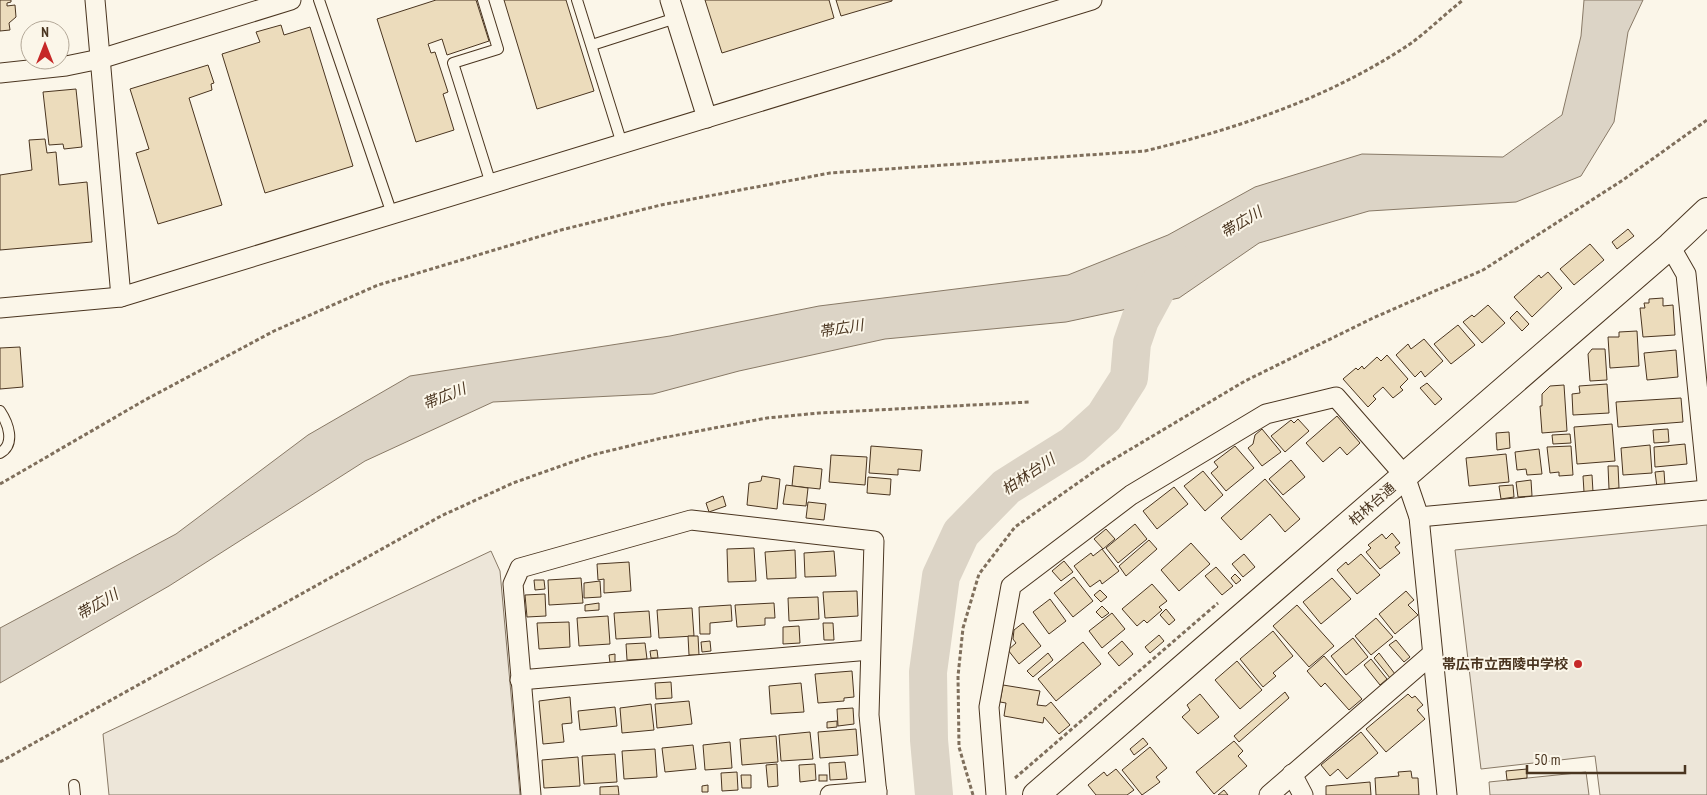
<svg xmlns="http://www.w3.org/2000/svg" width="1707" height="795" font-family="'PT Sans Narrow','Noto Sans JP',sans-serif">
<style>
.green{fill:#ede6d9;stroke:#887966}
.water{fill:#dcd4c6;stroke:#887966}
.lines{fill:none;stroke-linecap:round;stroke-linejoin:round}
.river{stroke:#dcd4c6;stroke-width:38}
.building{fill:#ecdcbc;stroke:#4a3520}
.lane-casing{stroke:#4a3520;stroke-width:12}
.street-casing{stroke:#4a3520;stroke-width:21}
.secondary-casing{stroke:#4a3520;stroke-width:28}
.path{stroke:#7f6f5c;stroke-width:3;stroke-dasharray:4 2.5;stroke-linecap:butt}
.lane{stroke:#fbf6e9;stroke-width:10}
.street{stroke:#fbf6e9;stroke-width:19}
.secondary{stroke:#fbf6e9;stroke-width:26}
.poi-dot{fill:#c62828;stroke:#fbf6e9;stroke-width:2}
.labels{text-anchor:middle;dominant-baseline:central;stroke-width:4;stroke-linejoin:round;paint-order:stroke}
.street-label{font-size:14px;fill:#4a3520;stroke:#fbf6e9}
.poi-label{font-size:14px;font-weight:bold;fill:#4a3520;stroke:#fbf6e9;text-anchor:end}
.water-label{font-size:15px;font-style:italic;fill:#4a3520;stroke:#fbf6e9}
</style>
<rect width="100%" height="100%" fill="#fbf6e9"/>
<g class="green">
<polygon points="1707,525 1707,795 1600,795 1595,756 1481,769 1455,550"/>
<polygon points="491,551 500,571 520,795 109,795 103,734"/>
<polygon points="1586,772 1589,795 1490,795 1489,782"/>
</g>
<polygon class="water" points="1584,0 1643,0 1628,32 1614,122 1581,176 1516,202 1369,211 1259,243 1179,298 1066,322 885,339 739,371 653,394 493,402 365,461 169,586 0,683 0,628 176,534 308,435 410,376 670,336 819,306 1068,275 1168,235 1255,187 1362,154 1503,157 1562,115 1581,36"/>
<g class="lines">
<polyline class="river" points="934,795 929,740 928,672 941,576 961,533 1006,487 1073,445 1104,417 1129,378 1132,343 1140,320 1160,283 1180,265"/>
</g>
<g class="building">
<polygon points="0,0 11,0 11,2 7,3 7,6 15,5 16,17 9,23 10,30 0,31"/>
<polygon points="436,0 476,0 489,41 447,55 442,39 428,44 431,53 435,52 448,92 443,94 454,130 416,142 377,19"/>
<polygon points="504,0 566,0 594,91 537,109"/>
<polygon points="705,0 829,0 834,18 722,53"/>
<polygon points="836,0 892,0 892,1 841,16"/>
<polygon points="281,25 284,35 310,27 353,166 265,193 222,54 260,42 256,32"/>
<polygon points="208,65 214,83 211,84 212,90 189,98 222,205 158,224 136,153 149,149 130,89"/>
<polygon points="76,89 82,147 64,149 63,144 49,145 43,92"/>
<polygon points="45,139 47,153 56,152 59,185 87,182 92,242 0,250 0,175 32,170 29,140"/>
<polygon points="1628,229 1634,236 1617,249 1612,242"/>
<polygon points="1590,244 1604,260 1574,285 1560,269"/>
<polygon points="1548,272 1562,288 1532,317 1514,297 1539,275 1541,278"/>
<polygon points="1663,298 1663,306 1673,305 1675,335 1643,337 1640,308 1645,308 1644,303 1649,303 1649,299"/>
<polygon points="1488,305 1505,323 1482,343 1463,322 1472,315 1474,317"/>
<polygon points="1517,311 1529,324 1522,331 1510,318"/>
<polygon points="1458,325 1475,345 1451,364 1434,344"/>
<polygon points="1637,331 1639,366 1610,368 1608,337 1619,337 1619,332"/>
<polygon points="1424,339 1443,361 1425,377 1421,371 1415,377 1396,355 1408,344 1411,349"/>
<polygon points="20,347 23,387 0,389 0,348"/>
<polygon points="1592,349 1605,349 1607,380 1590,381 1588,354"/>
<polygon points="1676,350 1678,377 1647,380 1644,353"/>
<polygon points="1387,355 1408,379 1400,387 1403,390 1393,398 1383,387 1373,396 1376,399 1368,407 1343,379 1356,368 1358,370 1362,366 1364,369 1377,357 1381,361"/>
<polygon points="1427,383 1442,399 1435,405 1420,388"/>
<polygon points="1607,384 1609,413 1573,415 1572,394 1580,393 1579,386"/>
<polygon points="1564,385 1567,431 1542,433 1540,406 1542,406 1542,394 1550,386"/>
<polygon points="1681,398 1683,422 1618,427 1616,402"/>
<polygon points="1337,416 1360,443 1347,455 1340,447 1323,462 1306,443"/>
<polygon points="1298,419 1309,431 1285,452 1271,436 1291,420 1294,423"/>
<polygon points="1612,424 1615,461 1577,464 1574,427"/>
<polygon points="1262,429 1281,452 1262,466 1248,448 1253,444 1255,435"/>
<polygon points="1668,429 1669,442 1654,443 1653,430"/>
<polygon points="1509,432 1510,448 1497,450 1496,433"/>
<polygon points="1570,434 1571,443 1553,444 1552,435"/>
<polygon points="1685,444 1687,464 1655,467 1654,447"/>
<polygon points="1650,445 1652,473 1623,475 1621,448"/>
<polygon points="871,446 922,450 920,471 898,469 898,475 869,473"/>
<polygon points="1235,446 1254,468 1226,491 1211,473 1218,467 1214,462"/>
<polygon points="1571,446 1573,475 1559,476 1559,472 1550,473 1547,447"/>
<polygon points="1539,449 1542,474 1527,475 1526,469 1517,470 1515,452"/>
<polygon points="1506,454 1509,482 1469,486 1466,458"/>
<polygon points="831,455 867,457 865,485 829,482"/>
<polygon points="1291,460 1305,477 1283,495 1269,479"/>
<polygon points="794,466 822,469 820,489 792,486"/>
<polygon points="1608,466 1618,466 1619,488 1609,489"/>
<polygon points="1203,471 1223,495 1205,511 1184,486"/>
<polygon points="1664,471 1665,486 1657,487 1655,472"/>
<polygon points="1592,475 1593,492 1584,492 1583,476"/>
<polygon points="762,476 780,479 777,509 747,505 749,483 761,481"/>
<polygon points="868,477 891,479 890,495 867,493"/>
<polygon points="1265,479 1300,519 1285,532 1270,514 1241,540 1221,518"/>
<polygon points="1531,480 1532,496 1518,497 1516,482"/>
<polygon points="786,485 808,488 806,506 783,504"/>
<polygon points="1513,485 1514,497 1501,499 1499,486"/>
<polygon points="1174,487 1188,504 1157,529 1143,511"/>
<polygon points="723,496 726,506 709,512 706,503"/>
<polygon points="808,502 826,504 824,520 806,518"/>
<polygon points="1135,524 1147,539 1118,563 1106,548"/>
<polygon points="1106,529 1115,539 1103,549 1094,539"/>
<polygon points="1392,533 1400,543 1395,547 1400,553 1380,569 1366,552 1371,548 1368,545 1382,534 1386,539"/>
<polygon points="1149,540 1157,549 1126,576 1119,566"/>
<polygon points="1191,543 1210,564 1179,591 1161,570"/>
<polygon points="754,548 756,581 728,582 727,549"/>
<polygon points="1102,549 1119,571 1102,584 1100,580 1090,587 1074,566 1091,553 1093,556"/>
<polygon points="795,550 796,578 767,579 765,552"/>
<polygon points="834,551 836,576 805,577 804,553"/>
<polygon points="1244,554 1255,567 1243,577 1232,564"/>
<polygon points="1361,554 1380,575 1357,594 1337,570 1346,562 1348,565"/>
<polygon points="1064,561 1073,572 1061,581 1052,571"/>
<polygon points="629,562 631,591 604,593 604,579 598,580 597,564"/>
<polygon points="1216,567 1233,586 1222,595 1205,576"/>
<polygon points="1235,574 1241,580 1236,584 1231,578"/>
<polygon points="1074,577 1093,601 1073,617 1054,593"/>
<polygon points="581,578 583,603 549,605 548,580"/>
<polygon points="1332,578 1351,599 1321,624 1303,602"/>
<polygon points="534,580 544,580 545,589 535,590"/>
<polygon points="600,581 601,597 584,598 584,583"/>
<polygon points="1152,584 1167,601 1159,607 1162,610 1147,623 1144,620 1137,626 1122,609"/>
<polygon points="1100,590 1107,597 1101,602 1094,595"/>
<polygon points="857,591 858,616 825,618 823,592"/>
<polygon points="1406,591 1414,600 1408,605 1418,615 1395,634 1379,614"/>
<polygon points="545,594 546,616 527,617 525,595"/>
<polygon points="818,597 819,619 789,621 788,598"/>
<polygon points="1050,599 1066,621 1049,634 1033,612"/>
<polygon points="599,603 599,610 585,611 585,605"/>
<polygon points="774,603 775,618 765,618 765,625 737,627 735,605"/>
<polygon points="731,605 732,621 710,623 710,634 700,634 699,607"/>
<polygon points="1297,605 1334,646 1309,667 1273,626"/>
<polygon points="1102,606 1109,613 1102,618 1096,612"/>
<polygon points="692,608 694,636 659,638 657,610"/>
<polygon points="1166,609 1175,620 1169,625 1160,615"/>
<polygon points="649,611 651,637 616,639 614,613"/>
<polygon points="1112,613 1125,629 1102,648 1089,631"/>
<polygon points="608,616 610,644 579,646 577,618"/>
<polygon points="1376,618 1393,637 1371,655 1355,636"/>
<polygon points="569,622 570,647 539,649 537,623"/>
<polygon points="823,623 833,623 834,640 824,640"/>
<polygon points="1023,623 1041,646 1019,664 1008,650 1016,643 1013,639 1014,630"/>
<polygon points="799,626 800,643 783,644 783,627"/>
<polygon points="1273,631 1293,656 1273,673 1276,676 1263,687 1240,659"/>
<polygon points="1159,635 1164,641 1150,653 1145,647"/>
<polygon points="688,636 698,636 699,655 689,655"/>
<polygon points="1353,638 1368,657 1346,675 1331,656"/>
<polygon points="1396,640 1410,657 1404,662 1389,645"/>
<polygon points="710,641 711,651 702,652 701,642"/>
<polygon points="1122,641 1133,654 1119,666 1108,653"/>
<polygon points="1083,642 1101,664 1056,701 1038,679"/>
<polygon points="645,643 647,659 627,660 626,644"/>
<polygon points="657,650 658,658 651,658 650,651"/>
<polygon points="1048,653 1053,660 1033,677 1027,671"/>
<polygon points="1379,653 1395,674 1390,678 1374,658"/>
<polygon points="615,654 615,663 610,663 609,655"/>
<polygon points="1324,656 1362,699 1349,710 1325,683 1321,687 1307,671"/>
<polygon points="1371,659 1387,679 1380,685 1364,665"/>
<polygon points="1237,661 1262,690 1240,709 1215,680"/>
<polygon points="852,671 854,697 844,698 844,701 818,703 815,674"/>
<polygon points="671,682 672,698 656,699 655,683"/>
<polygon points="801,683 804,712 771,714 769,686"/>
<polygon points="1003,685 1040,691 1037,705 1046,706 1051,702 1070,725 1059,734 1044,717 1043,723 1004,716 1006,703 1000,702"/>
<polygon points="1285,692 1289,698 1239,742 1234,736"/>
<polygon points="1200,694 1219,717 1198,734 1182,717 1190,710 1187,705"/>
<polygon points="1408,694 1412,698 1415,696 1423,705 1417,710 1425,719 1386,752 1366,729"/>
<polygon points="570,697 572,723 562,724 564,742 543,744 539,701"/>
<polygon points="689,701 692,724 657,728 655,704"/>
<polygon points="651,704 654,730 622,733 620,708"/>
<polygon points="615,707 617,726 580,730 578,711"/>
<polygon points="853,708 854,724 838,726 837,709"/>
<polygon points="837,721 837,727 827,728 827,722"/>
<polygon points="856,729 858,755 820,758 818,732"/>
<polygon points="810,732 813,759 781,761 779,735"/>
<polygon points="1361,732 1378,753 1347,779 1338,769 1330,776 1321,765"/>
<polygon points="776,736 778,762 742,765 740,739"/>
<polygon points="1143,738 1148,744 1134,755 1130,749"/>
<polygon points="1234,741 1243,751 1238,756 1247,766 1214,794 1196,772"/>
<polygon points="730,742 732,768 705,770 703,745"/>
<polygon points="693,745 696,769 665,772 662,748"/>
<polygon points="1150,747 1167,768 1156,777 1160,782 1142,795 1122,770"/>
<polygon points="655,749 657,777 624,779 622,751"/>
<polygon points="615,754 617,782 584,784 582,756"/>
<polygon points="578,757 580,786 544,788 542,760"/>
<polygon points="845,762 847,779 830,780 829,763"/>
<polygon points="777,764 778,786 768,787 766,765"/>
<polygon points="815,764 816,780 800,782 799,765"/>
<polygon points="1116,769 1134,790 1127,795 1096,795 1088,785 1104,772 1107,776"/>
<polygon points="1527,769 1527,778 1507,780 1506,771"/>
<polygon points="1411,771 1412,778 1418,778 1419,795 1376,795 1375,778 1399,776 1398,772"/>
<polygon points="737,772 738,790 722,791 721,773"/>
<polygon points="741,775 751,775 751,788 742,788"/>
<rect x="819" y="775" width="8" height="6"/>
<polygon points="1370,782 1371,795 1326,795 1326,786"/>
<polygon points="708,785 708,792 702,792 702,786"/>
<polygon points="618,786 619,795 600,795 600,787"/>
<polygon points="1224,790 1228,795 1218,795"/>
</g>
<g class="lines">
<defs>
<g id="lane">
<polyline points="319,0 392,214"/>
<polyline points="483,0 498,49 453,63 491,184"/>
<polyline points="577,0 622,144"/>
<polyline points="592,45 676,18"/>
<path d="M0,411C8,423 16,444 0,453"/>
<polyline points="74,785 75,795"/>
</g>
<g id="street">
<polyline points="95,0 121,297"/>
<polyline points="670,0 707,118"/>
<polyline points="0,73 66,66 100,59 291,0"/>
<polyline points="1670,246 1686,274 1707,482"/>
<polyline points="0,308 121,297 1092,0"/>
<polyline points="1419,517 1707,490"/>
<polyline points="520,680 870,650"/>
<polyline points="1292,774 1303,795"/>
<polyline points="531,795 513,584 520,568 691,520 874,541 869,715 877,795"/>
<polyline points="830,795 877,791"/>
<polyline points="996,795 989,707 1011,586 1131,495 1266,414 1336,397 1405,476 1419,517 1447,795"/>
<polyline points="1269,795 1432,654"/>
</g>
<polyline id="secondary" points="1036,795 1670,246 1707,211"/>
</defs>
<use href="#lane" class="lane-casing"/>
<use href="#street" class="street-casing"/>
<use href="#secondary" class="secondary-casing"/>
<g class="path">
<path d="M0,484L145,400L274,331L378,285L561,230L661,205L830,173L1145,151C1239,128 1329,98 1410,44C1428,31 1445,14 1463,0"/>
<polyline points="0,762 441,516 513,483 592,455 662,438 767,418 819,413 1030,402"/>
<polyline points="1015,778 1218,603"/>
<polyline points="973,795 959,747 958,676 963,628 979,574 1015,527 1099,468 1245,381 1373,318 1483,270 1623,180 1707,120"/>
</g>
<use href="#lane" class="lane"/>
<use href="#street" class="street"/>
<use href="#secondary" class="secondary"/>
</g>
<circle class="poi-dot" cx="1578" cy="664" r="5"/>
<g class="labels">
<g class="street-label">
<text transform="translate(1372 504) rotate(-41)">柏林台通</text>
</g>
<g class="poi-label">
<text x="1568" y="664">帯広市立西陵中学校</text>
</g>
<g class="water-label">
<text transform="translate(1241 222) rotate(-31)">帯広川</text>
<text transform="translate(841 328) rotate(-9)">帯広川</text>
<text transform="translate(444 396) rotate(-22)">帯広川</text>
<text transform="translate(1028 474) rotate(-34)">柏林台川</text>
<text transform="translate(97 604) rotate(-30)">帯広川</text>
</g>
</g>
<g transform="translate(45 45)"><circle r="24" fill="#fbf6e9" stroke="#b4a999"/>
<path d="M0-4L9 19L0 12L-9 19Z" fill="#c62828"/>
<text y="-8" font-size="14" font-weight="bold" text-anchor="middle" fill="#4a3520">N</text>
</g>
<path d="M1527 765v8h158v-8" fill="none" stroke="#4a3520" stroke-width="2.5"/>
<text x="1534" y="765" font-size="15" fill="#4a3520" stroke="#fbf6e9" stroke-width="4" paint-order="stroke">50 m</text>
</svg>
